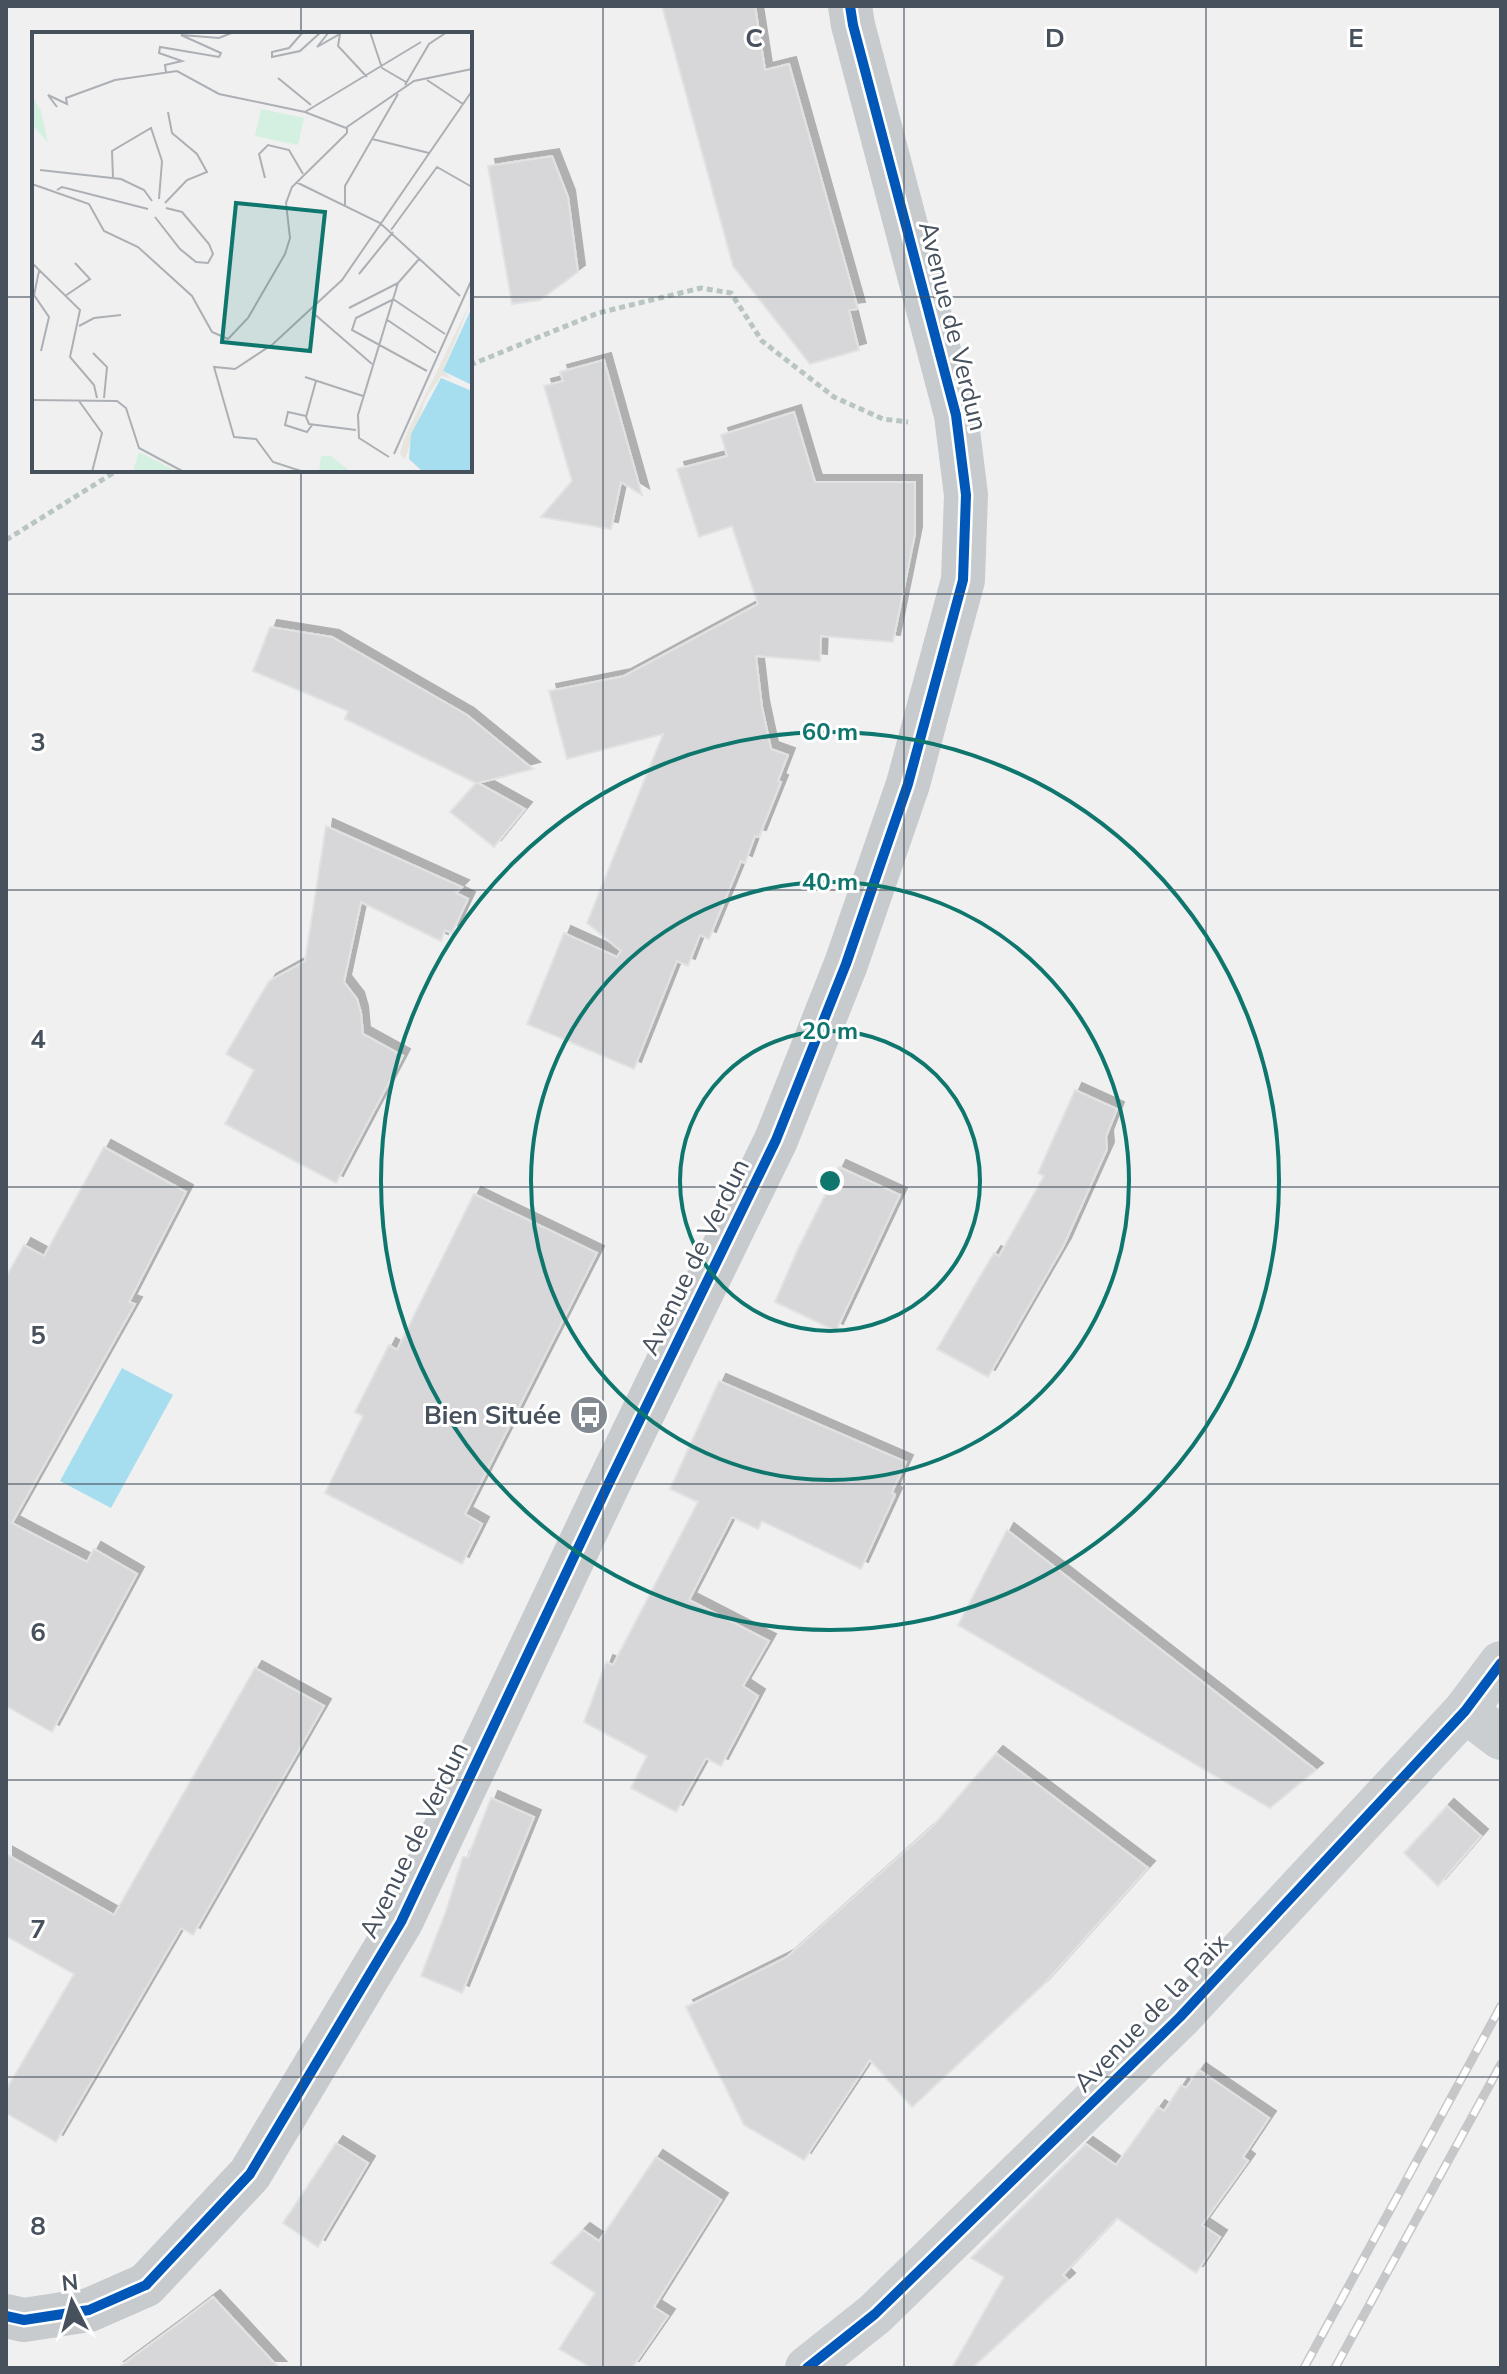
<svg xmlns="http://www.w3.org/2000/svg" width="1507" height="2374" font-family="'Nunito Sans',sans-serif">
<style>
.water{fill:#a7deef}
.building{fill:#d7d7d9;stroke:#e1e2e2;stroke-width:2;filter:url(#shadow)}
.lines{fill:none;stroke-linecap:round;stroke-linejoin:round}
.path{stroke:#b9c5c1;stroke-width:5;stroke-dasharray:6 4;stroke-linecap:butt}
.street{stroke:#cbced1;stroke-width:44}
.primary{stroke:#c7cbce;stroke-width:44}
.rail-casing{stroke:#c6c7c9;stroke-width:9}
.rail{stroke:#fff;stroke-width:6;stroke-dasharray:18;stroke-linecap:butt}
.cycleway-casing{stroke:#fff;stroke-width:15}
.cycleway{stroke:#0057b8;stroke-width:10}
.grid{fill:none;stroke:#46515d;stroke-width:2;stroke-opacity:0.55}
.ring{fill:none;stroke:#0f766e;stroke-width:4}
.labels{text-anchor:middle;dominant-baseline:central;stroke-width:6;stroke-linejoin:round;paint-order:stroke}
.street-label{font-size:26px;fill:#46515d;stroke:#fff}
.poi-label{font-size:26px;font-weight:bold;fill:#46515d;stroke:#fff;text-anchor:end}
.inset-road{fill:none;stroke:#acb0b5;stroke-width:2}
.view{fill:#0f766e;fill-opacity:0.15;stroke:#0f766e;stroke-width:4}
.inset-edge{fill:none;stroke:#46515d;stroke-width:4}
.grid-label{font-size:26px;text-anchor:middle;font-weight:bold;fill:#46515d;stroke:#fff;stroke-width:6;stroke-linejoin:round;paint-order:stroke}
.centre{fill:#0f766e;stroke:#fff;stroke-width:4}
.ring-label{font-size:24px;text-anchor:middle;font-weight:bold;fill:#0f766e;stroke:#fff;stroke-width:6;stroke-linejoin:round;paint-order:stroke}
</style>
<defs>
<filter id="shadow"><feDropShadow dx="7" dy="-7" stdDeviation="0" flood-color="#0004"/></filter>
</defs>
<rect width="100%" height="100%" fill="#f0f0f0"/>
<polygon class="water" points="122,1368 173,1395 111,1508 60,1481"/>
<g class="building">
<polygon points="662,6 755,6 765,70 789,64 858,309 849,310 859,350 810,364 733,266"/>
<polygon points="552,156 568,197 578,272 540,300 512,304 488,166"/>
<polygon points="604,360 642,495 621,482 611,529 541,517 572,481 544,386 563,381 560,372"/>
<polygon points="794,412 815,482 915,482 915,534 893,642 821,636 820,661 756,656 762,707 771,749 788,755 778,781 781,782 759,837 755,836 745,863 741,861 709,939 700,935 688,966 677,961 634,1069 527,1024 564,933 617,957 621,951 587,923 663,734 567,759 549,691 624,676 758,604 732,526 699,537 677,469 727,456 721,435"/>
<polygon points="270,627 332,637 467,715 533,769 478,783 525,809 494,847 450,812 476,783 345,719 348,711 253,671"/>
<polygon points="326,826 462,887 456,893 468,899 452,933 445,930 441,941 361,902 344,982 357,999 361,1013 363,1034 403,1056 336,1183 225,1124 254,1070 226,1054 269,981 305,961"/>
<polygon points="1075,1090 1117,1109 1106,1137 1107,1149 1064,1245 988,1377 937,1349 994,1253 999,1256 1044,1176 1038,1173"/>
<polygon points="104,1147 186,1192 129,1302 135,1304 12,1523 87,1562 94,1549 137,1574 52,1732 6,1706 6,1277 24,1245 44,1256"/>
<polygon points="839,1167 900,1195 836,1331 775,1302 797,1251"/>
<polygon points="474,1194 597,1253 465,1514 482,1524 462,1564 325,1493 363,1416 355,1412 389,1345 397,1350"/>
<polygon points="719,1381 906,1462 892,1492 895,1495 861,1569 762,1521 758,1529 732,1517 689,1600 769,1641 743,1686 758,1696 721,1766 706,1758 676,1812 631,1788 647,1756 584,1722 606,1662 613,1665 698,1502 670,1489"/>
<polygon points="1007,1530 1316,1770 1270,1808 958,1625"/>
<polygon points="255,1668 324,1706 193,1935 181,1928 56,2142 6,2113 6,2090 74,1974 6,1936 6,1854 114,1915"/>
<polygon points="996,1753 1148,1868 1042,1986 912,2107 870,2060 804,2160 744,2125 686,2007 787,1957 934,1825"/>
<polygon points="491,1798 534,1817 462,1993 421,1976 446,1911 463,1857 468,1857"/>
<polygon points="1447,1806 1481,1836 1438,1886 1404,1853"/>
<polygon points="1199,2070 1269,2118 1243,2157 1248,2161 1202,2225 1220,2237 1196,2273 1117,2218 1063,2275 1068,2280 972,2368 952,2368 1004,2277 971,2258 1086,2144 1116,2165 1158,2107 1164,2111 1181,2085 1186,2088"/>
<polygon points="336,2143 368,2163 318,2247 283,2223"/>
<polygon points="656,2157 721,2200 654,2307 668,2316 632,2368 592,2368 559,2349 595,2293 551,2263 583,2230 599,2241"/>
<polygon points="213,2297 279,2368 118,2368 179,2323"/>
</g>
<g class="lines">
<g class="path">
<polyline points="470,365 598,313 701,288 731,293 762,341 834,397 883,419 908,422"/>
<polyline points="6,540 118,470"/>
</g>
<g class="street">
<polyline points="1465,1711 1501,1738"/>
<polyline points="807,2368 875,2314 1180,2017 1465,1711 1501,1663"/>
</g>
<polyline class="primary" points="6,2316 24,2320 89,2310 146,2285 250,2174 401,1922 606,1489 776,1140 846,964 908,784 963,580 966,495 956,415 853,25 850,6"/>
<defs>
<g id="rail">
<polyline points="1304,2368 1501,2006"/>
<polyline points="1335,2368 1501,2064"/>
</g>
</defs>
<use href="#rail" class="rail-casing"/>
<use href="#rail" class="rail"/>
<defs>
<g id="cycleway">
<polyline points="6,2316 24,2320 89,2310 146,2285 250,2174 401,1922 606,1489 776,1140 846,964 908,784 963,580 966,495 956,415 853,25 850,6"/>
<polyline points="807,2368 875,2314 1180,2017 1465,1711 1501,1663"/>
</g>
</defs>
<use href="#cycleway" class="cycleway-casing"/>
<use href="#cycleway" class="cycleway"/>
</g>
<path class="grid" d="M301,6V34M603,6V2368M904,6V2368M1206,6V2368M6,297H34M470,297H1501M301,470V2368M6,594H1501M6,890H1501M6,1187H1501M6,1484H1501M6,1780H1501M6,2077H1501"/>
<g class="ring">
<circle cx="830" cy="1181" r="150"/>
<circle cx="830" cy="1181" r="299"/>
<circle cx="830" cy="1181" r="449"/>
</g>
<defs>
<symbol id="bus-disc" viewBox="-11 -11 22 22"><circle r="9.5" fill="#828990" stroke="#fff"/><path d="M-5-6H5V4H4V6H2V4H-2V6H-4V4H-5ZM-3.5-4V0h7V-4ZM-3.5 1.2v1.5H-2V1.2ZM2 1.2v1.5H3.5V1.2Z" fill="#fff"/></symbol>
</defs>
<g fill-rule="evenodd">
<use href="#bus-disc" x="567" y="1393" width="44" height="44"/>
</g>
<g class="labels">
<g class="street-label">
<text transform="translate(953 326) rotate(76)">Avenue de Verdun</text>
<text transform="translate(695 1257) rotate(-64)">Avenue de Verdun</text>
<text transform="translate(414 1840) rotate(-64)">Avenue de Verdun</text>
<text transform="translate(1151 2013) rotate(-46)">Avenue de la Paix</text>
</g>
<g class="poi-label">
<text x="561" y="1415">Bien Située</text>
</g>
</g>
<g transform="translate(32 32)">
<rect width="440" height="440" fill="#f0f0f0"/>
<path d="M0,64L9,79L16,111L0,92ZM229,77L272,86L266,113L223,104ZM107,420L146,440H101ZM289,424H299L319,440H287Z" fill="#d3f0e0"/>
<path d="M440,267L411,339L419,346L409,344L394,366L373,427L368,422L372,407Z" fill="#e8e5df"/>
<path d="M440,275V353L411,339ZM409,346L440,359V440H391L377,427L379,402Z" fill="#a7deef"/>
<path class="inset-road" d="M9,0H36M271,0L257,16L240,20V25L268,19L289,0M297,0L285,15L308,2L306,14L335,45M338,0L350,36M350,36L374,50M134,40L133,33L150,29L127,21L128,15L187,25L189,21L149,3L187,6L202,0M246,46L279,73M395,48L431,72M373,53L397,12L415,0M25,75L16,63L35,72L34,66L83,48L145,39L187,62L273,80L314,96M273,80L389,10M315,101V95L382,49L440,37M340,107L397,121M8,138L89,147L112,158L120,169M81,145L80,119L119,96L130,129L127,167M233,146L227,122L236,113L257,118L271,142M264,150L348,191L428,264M0,152L57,172L72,199L106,215L160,264L180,300L196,307L216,286L253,222L258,206L254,171L260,155L315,101M25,158L30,155L116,177M133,171L155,148L175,140L165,122L140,101L136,80M313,173V154L366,62M123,185L148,217L164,230L176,231L181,222L177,212L150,180L134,176M359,198L405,135L440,155M0,231L48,278L38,325L62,353L65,366M7,239L2,263L17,285L9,319M327,242L361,200M33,264L58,247L43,231M361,267L413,302M360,268L324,286L320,298L395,339M317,276L366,251M280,280L340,332M354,287L404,321M47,294L62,286L89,283M61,321L75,335L72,366M273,345L331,364M284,349L274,385L277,392L324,398M0,368L85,369L94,376L107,416L152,440M47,369L70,401L60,440M274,384L256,380L253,393L275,400L280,393M362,422L440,247M357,425L327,406L326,383L366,251L388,226M272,440L241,430L224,407L202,405L182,335L203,337L241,312L310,248L440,59"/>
<path class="view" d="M204,171L293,180L278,319L190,310Z"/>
<rect width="440" height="440" class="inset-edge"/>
</g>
<g class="grid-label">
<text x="754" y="47">C</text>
<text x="1055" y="47">D</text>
<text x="1356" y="47">E</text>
<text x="38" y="751">3</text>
<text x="38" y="1048">4</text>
<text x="38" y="1344">5</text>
<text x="38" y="1641">6</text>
<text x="38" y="1938">7</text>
<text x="38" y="2235">8</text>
</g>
<circle cx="830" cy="1181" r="12" class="centre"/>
<g class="ring-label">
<text x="830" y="740">60 m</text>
<text x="830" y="890">40 m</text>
<text x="830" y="1039">20 m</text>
</g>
<rect width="1507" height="2374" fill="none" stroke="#46515d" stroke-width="16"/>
<g transform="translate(72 2302) rotate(354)" stroke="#ffffff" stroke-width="6" paint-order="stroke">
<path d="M0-6L14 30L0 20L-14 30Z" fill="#46515d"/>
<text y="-12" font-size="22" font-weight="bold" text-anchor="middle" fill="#46515d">N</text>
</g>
</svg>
